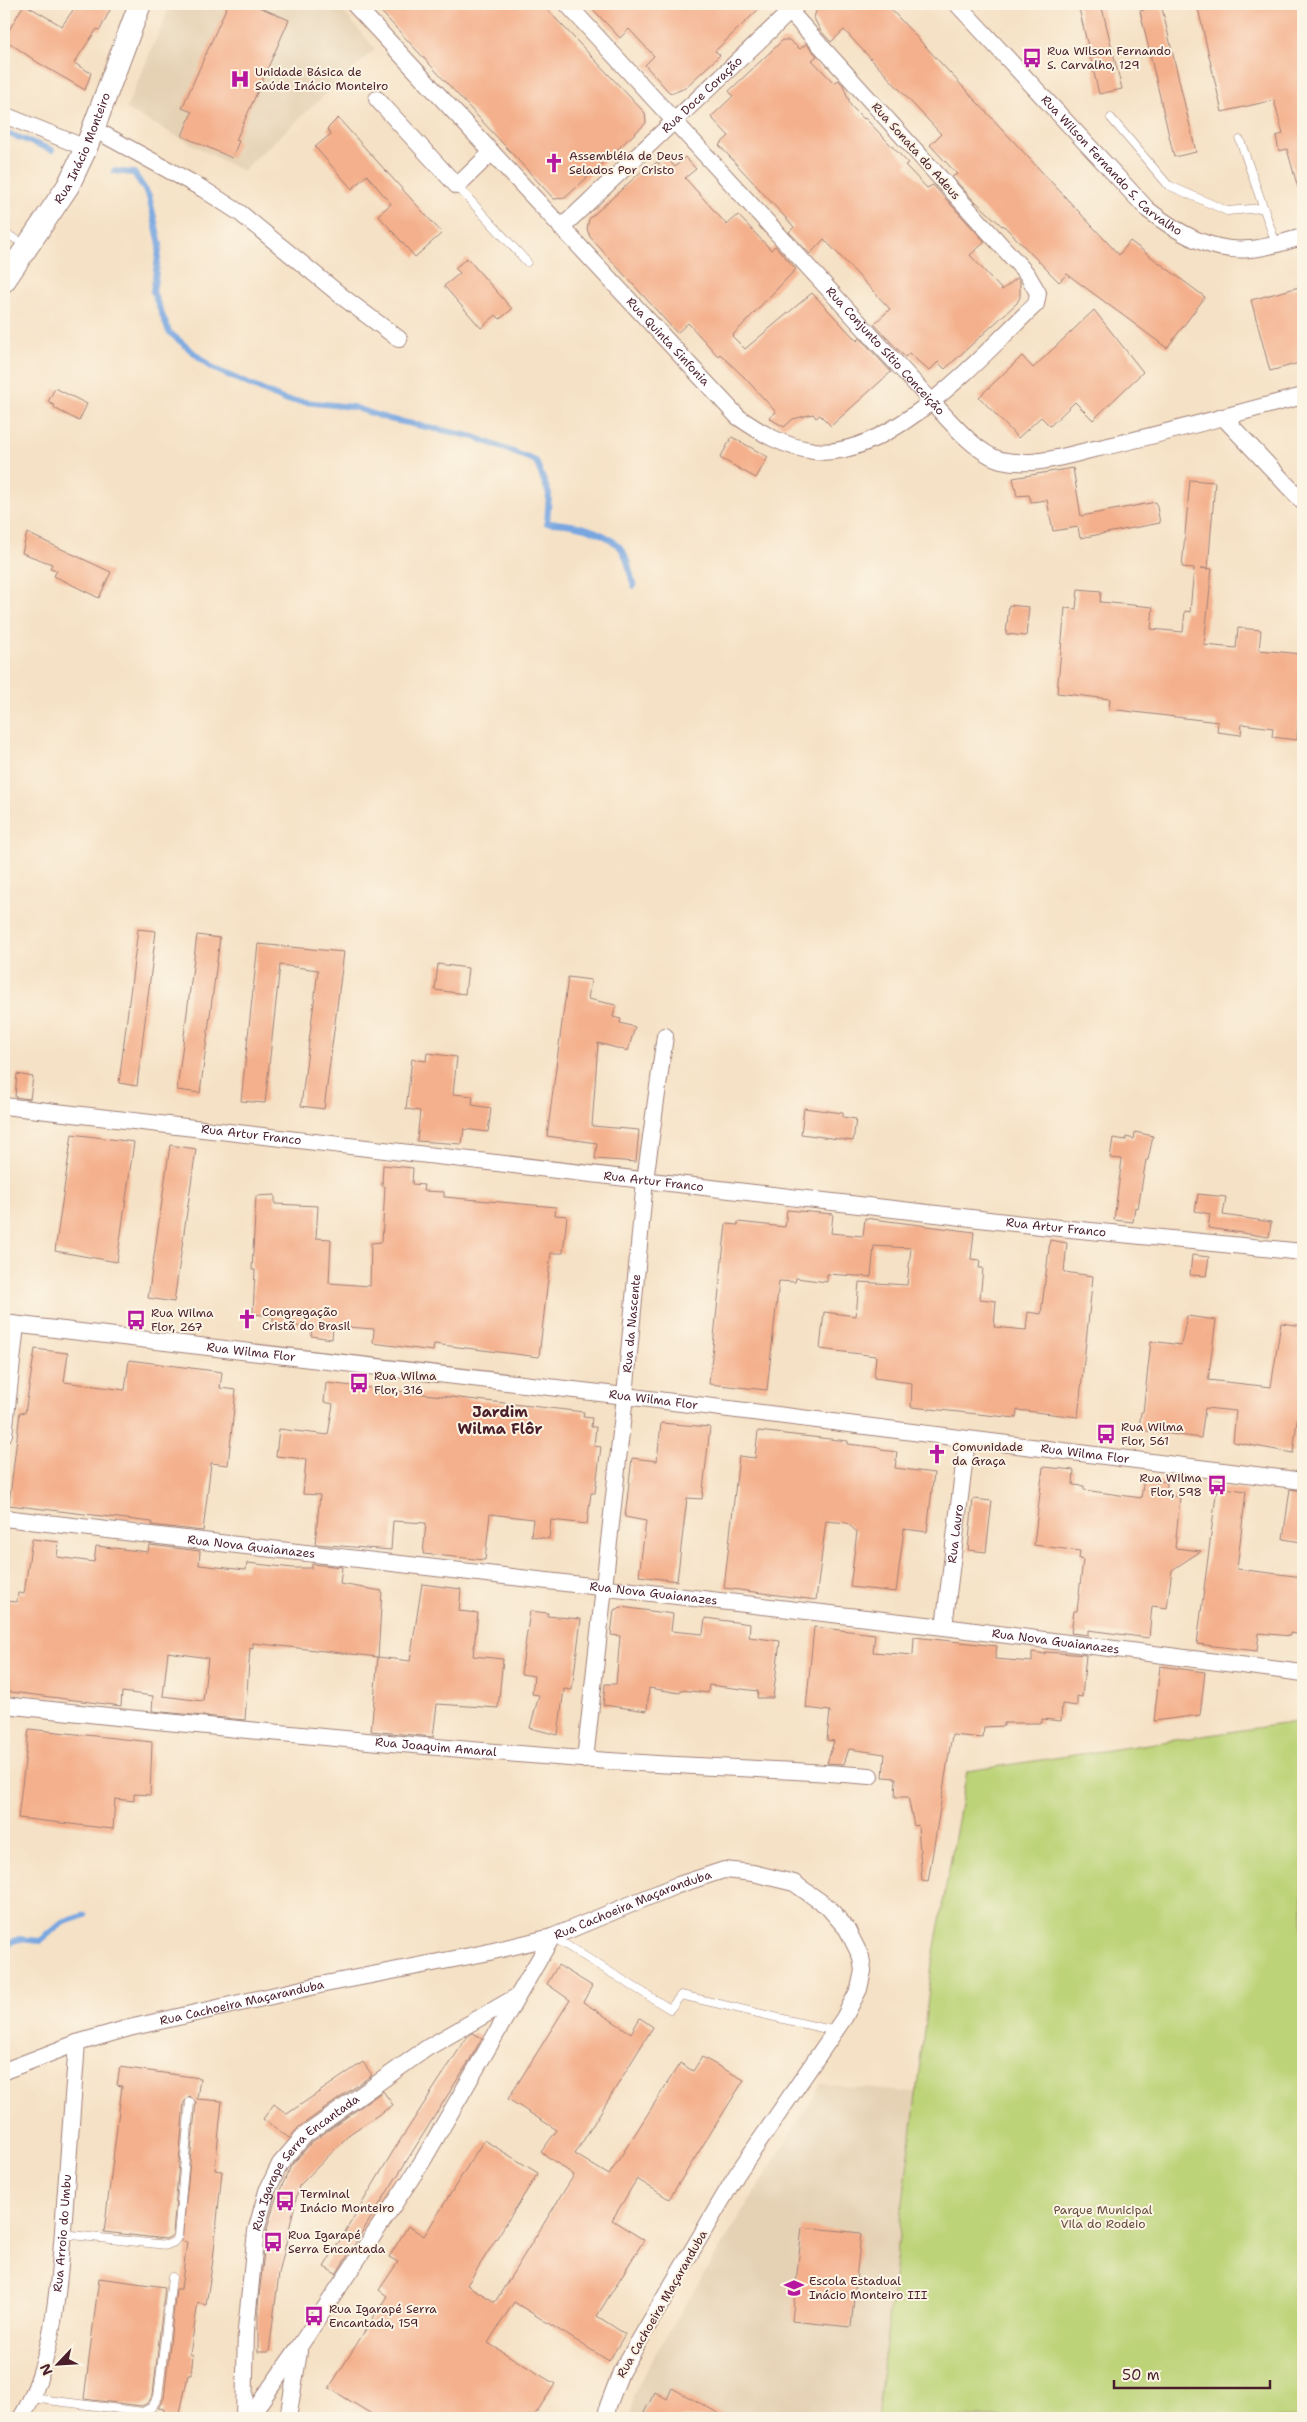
<svg xmlns="http://www.w3.org/2000/svg" width="1307" height="2422" font-family="'Shantell Sans',sans-serif">
<style>
.built{fill:#e5d1b4}
.green{fill:#bcd377;stroke:#837951}
.lines{fill:none;stroke-linecap:round;stroke-linejoin:round}
.stream{stroke:#77a6e0;stroke-width:6}
.building{fill:#f4b08c;fill-rule:evenodd}
.lane-casing{stroke:#a08078;stroke-width:9}
.street-casing{stroke:#a08078;stroke-width:18}
.secondary-casing{stroke:#a08078;stroke-width:24}
.lane{stroke:#fff;stroke-width:8}
.street{stroke:#fff;stroke-width:16}
.secondary{stroke:#fff;stroke-width:22}
.labels{text-anchor:middle;dominant-baseline:central;stroke-width:4;stroke-linejoin:round;paint-order:stroke}
.poi-label{font-size:12px;fill:#4a1f2b;stroke:#fcf5e5;text-anchor:start}
.street-label{font-size:12px;fill:#4a1f2b;stroke:#fcf5e5}
.park-label{font-size:12px;fill:#664c3e;stroke:#fcf5e5}
.quarter-label{font-size:15px;font-weight:bold;fill:#4a1f2b;stroke:#fcf5e5}
</style>
<rect width="100%" height="100%" fill="#fcf5e5"/>
<filter id="ink" filterUnits="userSpaceOnUse"><feTurbulence type="fractalNoise" baseFrequency=".02" numOctaves="2"/><feDisplacementMap in="SourceGraphic" scale="10" xChannelSelector="R" yChannelSelector="G"/><feConvolveMatrix kernelMatrix="1 2 1 2 8 2 1 2 1" color-interpolation-filters="sRGB"/></filter>
<filter id="wash" filterUnits="userSpaceOnUse"><feTurbulence type="fractalNoise" baseFrequency=".0096" numOctaves="4" result="noise"/><feDisplacementMap in="SourceGraphic" scale="20" xChannelSelector="R" yChannelSelector="G"/><feGaussianBlur stdDeviation="1.12" result="paint"/><feColorMatrix in="noise" values="0 0 0 0 0 0 0 0 0 0 0 0 0 0 0 0 0 1.4 0 .05"/><feComposite in="paint" operator="in"/></filter>
<g filter="url(#wash)">
<rect width="100%" height="100%" fill="#f5e1c5"/>
<g class="built">
<polygon points="171,4 337,4 375,49 242,171 126,109"/>
<polygon points="821,2084 916,2093 877,2418 631,2418 633,2396 652,2359"/>
</g>
<polygon class="green" points="1303,1721 1303,2418 877,2418 932,1963 967,1771"/>
<g class="lines">
<g class="stream">
<polyline points="4,132 52,150"/>
<path d="M114,171L134,173L149,196L160,244L153,292L169,332L212,368L285,400L353,407L389,419L474,437L536,461L549,494L547,523C572,523 602,529 621,548C628,556 630,576 634,586"/>
<polyline points="4,1945 19,1939 40,1941 62,1923 85,1915"/>
</g>
</g>
<g id="blocks">
<g class="building">
<polygon points="24,4 62,26 77,4 113,4 100,30 97,29 74,63 91,73 85,90 37,62 4,39"/>
<polygon points="228,4 252,4 289,20 236,140 239,141 232,158 182,136 192,112 182,108"/>
<polygon points="374,4 542,4 645,113 646,123 565,198 554,199"/>
<polygon points="588,4 764,4 715,51 720,55 685,88 673,93 669,92 645,65 654,56 629,29 620,38"/>
<polygon points="818,4 886,4 1119,255 1130,241 1205,297 1167,348 1067,274 1059,282 1003,225 1002,226 975,201 976,203 952,177 957,174 930,145 941,134 844,30 831,42 820,30 814,18"/>
<polygon points="1078,4 1101,4 1122,89 1099,94"/>
<polygon points="1143,4 1161,4 1196,152 1174,157 1140,11 1144,10"/>
<polygon points="1197,4 1303,4 1303,187 1298,188 1287,149 1279,151 1276,136 1283,134 1274,100 1222,112"/>
<polygon points="783,40 789,40 800,49 806,44 817,56 812,60 834,83 838,80 843,85 851,106 864,119 865,118 908,163 905,165 927,188 933,185 985,242 970,255 1002,290 1017,278 1020,282 1020,297 1017,303 945,369 938,362 929,371 909,353 905,357 874,324 890,309 824,239 810,254 789,232 794,227 719,145 729,136 711,117 733,96 729,91"/>
<polygon points="338,118 442,233 415,257 378,215 391,204 367,175 352,189 315,147 331,134 327,129"/>
<polygon points="666,157 675,167 685,157 696,169 685,178 727,225 738,215 771,250 775,246 796,269 732,336 745,349 812,293 857,341 860,338 891,372 831,426 820,415 816,418 813,414 793,419 784,427 769,418 776,412 744,377 720,354 718,356 688,323 677,333 590,237 587,229 589,219 643,170 645,172 657,162 659,164"/>
<polygon points="467,258 512,309 500,319 496,315 481,328 444,286 460,273 455,268"/>
<polygon points="1303,286 1303,362 1270,371 1251,300"/>
<polygon points="1094,310 1143,372 1093,420 1075,402 1050,426 1041,417 1018,438 979,397 1022,356 1033,368"/>
<polygon points="55,388 87,404 79,421 54,408 55,406 48,402"/>
<polygon points="732,437 768,457 756,478 720,458"/>
<polygon points="1073,468 1081,516 1156,502 1160,523 1080,538 1078,527 1053,531 1047,500 1031,502 1029,495 1017,496 1013,478"/>
<polygon points="1190,480 1215,482 1208,569 1201,568 1212,569 1204,645 1236,648 1238,628 1261,630 1259,650 1303,654 1297,740 1272,737 1273,728 1242,724 1241,735 1217,732 1218,722 1109,709 1110,699 1057,693 1065,608 1076,609 1078,589 1101,591 1100,602 1153,607 1151,629 1183,632 1185,611 1190,612 1194,568 1182,567"/>
<polygon points="27,533 111,572 99,598 54,576 57,570 50,568 52,564 22,553"/>
<polygon points="1009,605 1029,607 1026,636 1006,634"/>
<polygon points="138,929 156,931 137,1086 119,1083"/>
<polygon points="197,935 220,938 200,1093 177,1090"/>
<polygon points="258,944 344,952 324,1109 301,1106 318,970 280,965 265,1103 241,1101"/>
<polygon points="438,964 468,968 465,994 435,990"/>
<polygon points="568,977 591,980 588,999 616,1005 613,1017 621,1019 620,1023 635,1027 628,1051 598,1043 592,1126 639,1130 636,1162 595,1159 597,1143 547,1136"/>
<polygon points="427,1053 457,1057 453,1094 473,1096 472,1105 491,1108 488,1132 464,1129 462,1144 417,1141 420,1111 406,1109 412,1059 426,1061"/>
<polygon points="17,1074 33,1077 30,1099 15,1097"/>
<polygon points="804,1108 843,1113 843,1117 856,1119 853,1141 801,1134"/>
<polygon points="1135,1132 1153,1136 1148,1160 1146,1160 1138,1208 1135,1207 1133,1222 1114,1220 1122,1159 1110,1158 1113,1138 1126,1140 1126,1137 1134,1139"/>
<polygon points="72,1134 134,1142 117,1262 55,1251"/>
<polygon points="170,1145 196,1149 174,1302 148,1298"/>
<polygon points="383,1165 413,1168 412,1184 424,1185 423,1191 444,1192 444,1197 556,1207 555,1215 567,1216 563,1253 551,1253 539,1357 434,1344 433,1351 373,1343 374,1329 333,1326 332,1339 311,1336 312,1328 273,1323 273,1316 253,1314 255,1270 252,1270 256,1196 275,1195 275,1204 318,1206 316,1238 331,1239 329,1283 370,1286 371,1243 382,1242 385,1186 382,1186"/>
<polygon points="1198,1194 1226,1197 1223,1215 1271,1222 1269,1237 1208,1228 1210,1214 1195,1211"/>
<polygon points="787,1210 833,1214 831,1233 863,1236 865,1218 974,1232 971,1259 980,1260 979,1268 983,1268 980,1299 996,1301 994,1327 1026,1330 1028,1312 1041,1314 1050,1240 1067,1243 1064,1272 1093,1276 1078,1417 1017,1410 1016,1418 911,1407 912,1383 874,1378 876,1356 820,1349 824,1312 856,1316 859,1282 907,1285 911,1248 874,1246 871,1277 827,1274 827,1282 796,1278 795,1282 779,1281 767,1390 709,1384 726,1224 738,1225 738,1222 785,1227"/>
<polygon points="1192,1255 1209,1257 1206,1276 1190,1275"/>
<polygon points="1187,1316 1216,1320 1208,1380 1271,1387 1281,1323 1303,1326 1303,1372 1293,1453 1233,1442 1236,1411 1205,1408 1201,1438 1139,1430 1141,1412 1143,1412 1151,1341 1181,1345"/>
<polygon points="35,1349 68,1353 64,1382 125,1390 129,1360 222,1372 220,1388 236,1390 228,1465 211,1463 203,1531 152,1525 152,1522 9,1505 20,1412 25,1413"/>
<polygon points="326,1383 584,1412 583,1417 592,1418 591,1427 596,1427 594,1446 601,1447 595,1493 591,1493 587,1524 551,1520 549,1539 531,1536 533,1519 490,1514 485,1560 423,1554 426,1523 393,1521 391,1550 315,1544 320,1495 303,1494 306,1459 276,1456 279,1429 328,1435 333,1404 324,1402"/>
<polygon points="661,1423 710,1427 702,1499 687,1498 677,1581 639,1576 646,1521 625,1517 632,1458 657,1461"/>
<polygon points="758,1431 848,1441 848,1444 881,1448 881,1450 897,1452 895,1468 934,1473 927,1532 904,1529 896,1592 850,1587 857,1532 847,1523 826,1521 816,1600 724,1588 739,1456 755,1458"/>
<polygon points="1043,1467 1074,1470 1073,1485 1084,1486 1084,1490 1141,1498 1144,1479 1167,1482 1166,1495 1180,1497 1175,1548 1201,1551 1172,1570 1167,1608 1152,1606 1149,1638 1088,1630 1088,1635 1071,1633 1074,1611 1077,1611 1083,1560 1079,1559 1080,1551 1034,1545"/>
<polygon points="1217,1487 1246,1491 1237,1569 1303,1577 1301,1635 1290,1633 1290,1636 1259,1633 1257,1651 1197,1644"/>
<polygon points="1290,1489 1303,1491 1301,1542 1283,1539"/>
<polygon points="973,1499 992,1501 986,1552 968,1550"/>
<path d="M32,1539L59,1542L57,1557L94,1562L96,1546L148,1552L149,1545L200,1551L199,1565L246,1570L247,1563L293,1568H312V1564L342,1567L340,1584L382,1591L378,1657L410,1661L422,1584L461,1589L459,1611L478,1613L473,1656L503,1659L498,1708L437,1704L433,1737L371,1731L378,1657L253,1643V1649L250,1648L245,1720L152,1711L153,1696L122,1692L121,1706L4,1691L6,1636L4,1635V1601L17,1602L18,1593L24,1594ZM168,1652L208,1658L203,1701L163,1696Z"/>
<polygon points="621,1607 673,1614 671,1631 703,1634 705,1618 750,1624 749,1637 780,1641 773,1698 757,1698 758,1691 709,1685 708,1693 681,1690 680,1693 649,1688 647,1711 603,1705 605,1684 616,1684 620,1636 611,1635 614,1610"/>
<polygon points="530,1611 548,1613 547,1616 581,1619 572,1690 564,1689 558,1735 530,1728 539,1695 532,1694 534,1676 521,1674"/>
<polygon points="814,1627 875,1634 873,1652 913,1655 914,1637 997,1646 995,1659 1032,1662 1032,1652 1045,1654 1045,1652 1086,1655 1082,1697 1077,1696 1077,1706 1062,1704 1061,1721 1042,1719 1042,1723 1004,1723 1004,1726 984,1727 983,1738 952,1735 928,1882 922,1881 918,1825 914,1826 908,1797 895,1797 896,1778 883,1777 885,1754 849,1749 844,1764 827,1763 834,1741 827,1740 830,1711 806,1708"/>
<polygon points="1160,1666 1205,1672 1200,1715 1154,1721"/>
<polygon points="29,1729 152,1742 150,1795 134,1794 134,1801 115,1799 113,1829 18,1818"/>
<polygon points="558,1965 592,1986 583,2002 631,2033 640,2018 653,2027 575,2154 609,2175 680,2063 693,2071 702,2057 744,2080 669,2199 637,2179 612,2220 644,2240 597,2316 625,2334 609,2361 514,2302 488,2343 555,2384 533,2418 378,2418 329,2388 387,2296 379,2290 398,2262 389,2257 408,2226 424,2236 484,2140 538,2173 467,2285 495,2302 574,2175 541,2152 557,2130 508,2099 570,2000 547,1984"/>
<polygon points="473,2033 482,2038 469,2061 336,2274 324,2267 392,2153 467,2037"/>
<polygon points="363,2062 372,2075 299,2127 289,2138 263,2119 274,2104 287,2114"/>
<polygon points="120,2067 200,2078 197,2099 222,2101 215,2170 222,2171 213,2260 206,2305 198,2303 190,2354 193,2355 191,2375 188,2375 179,2418 163,2418 164,2409 158,2408 164,2398 176,2289 181,2289 187,2242 182,2241 196,2102 190,2096 184,2102 173,2234 170,2237 166,2239 104,2232 122,2086 117,2085"/>
<polygon points="383,2091 393,2105 351,2133 299,2186 279,2274 269,2352 258,2352 258,2306 266,2233 275,2201 291,2166 312,2142"/>
<polygon points="802,2227 861,2233 851,2327 792,2321"/>
<polygon points="99,2278 165,2287 153,2395 148,2403 142,2406 84,2399"/>
<polygon points="672,2388 727,2418 641,2418 655,2392 667,2399"/>
</g>
</g>
</g>
<g filter="url(#ink)">
<use href="#blocks" fill-opacity="0" stroke="#a08078" stroke-width="1"/>
<g class="lines">
<defs>
<g id="lane">
<polyline points="1111,118 1168,185 1227,211 1263,208"/>
<polyline points="1240,140 1276,244"/>
<polyline points="457,186 527,262"/>
<polyline points="4,233 27,245"/>
<polyline points="553,1937 670,2009 681,1995 835,2031"/>
<polyline points="62,2234 167,2245 174,2242 178,2236 190,2102"/>
<polyline points="32,2398 143,2412 152,2407 158,2397 172,2277"/>
</g>
<g id="street">
<path id="s1" d="M354,4L738,417C763,434 782,446 814,451C890,461 985,352 1036,304L1038,293L1027,274L783,4"/>
<path id="s2" d="M567,4L932,402C949,420 977,454 1001,460C1029,467 1063,457 1090,450C1162,435 1232,414 1303,396"/>
<path id="s3" d="M957,4L1148,210C1177,232 1211,253 1250,249C1268,248 1286,241 1303,237"/>
<polyline points="377,99 457,186 492,152"/>
<polyline points="4,115 86,148"/>
<polyline points="92,128 203,189 240,213 344,298 399,339"/>
<path id="s4" d="M561,228L798,4"/>
<polyline points="1223,417 1303,502"/>
<path id="s5" d="M4,1106L1040,1226L1303,1252"/>
<path id="s6" d="M4,1323L625,1396L1303,1481"/>
<polyline points="4,1434 16,1325"/>
<path id="s7" d="M4,1518L944,1627L1303,1673"/>
<path id="s8" d="M944,1627L967,1440"/>
<path id="s9" d="M4,1705C196,1726 389,1744 582,1759C678,1767 774,1768 870,1776"/>
<path id="s10" d="M585,1760L625,1396L645,1180L665,1036"/>
<path id="s11" d="M4,2071L77,2043L129,2028L320,1985L485,1953L552,1937L675,1886L724,1870L753,1873L794,1883L828,1907L847,1929L861,1957L863,1971L859,1989L844,2018L737,2174L646,2329L621,2372L608,2406L606,2418"/>
<path id="s12" d="M21,2418C56,2360 60,2270 65,2203C69,2150 73,2097 77,2043"/>
<path id="s13" d="M244,2418L246,2330L256,2231L267,2191L280,2164L305,2135L427,2048L516,1997"/>
<polyline points="249,2418 299,2347 422,2162 552,1937"/>
<polyline points="288,2418 299,2352"/>
</g>
<g id="secondary">
<path id="s14" d="M4,281L68,186L86,148L140,4"/>
</g>
</defs>
<use href="#lane" class="lane-casing"/>
<use href="#street" class="street-casing"/>
<use href="#secondary" class="secondary-casing"/>
<use href="#lane" class="lane"/>
<use href="#street" class="street"/>
<use href="#secondary" class="secondary"/>
</g>
</g>
<defs>
<symbol id="bus-bare" viewBox="-9 -9 18 18"><path d="M-5-6H5V4H4V6H2V4H-2V6H-4V4H-5ZM-3.5-4V0h7V-4ZM-3.5 1.2v1.5H-2V1.2ZM2 1.2v1.5H3.5V1.2Z" fill="#b5179e" stroke="#fcf5e5" stroke-width="2.5" paint-order="stroke"/></symbol>
<symbol id="hospital-bare" viewBox="-9 -9 18 18"><path d="M-5-5h3v3.5h4V-5h3V5h-3V1.5h-4V5h-3Z" fill="#b5179e" stroke="#fcf5e5" stroke-width="2.5" paint-order="stroke"/></symbol>
<symbol id="church-bare" viewBox="-9 -9 18 18"><path d="M-1.2-6h2.4v3.5h3.3v2.4h-3.3V6h-2.4V-.1h-3.3v-2.4h3.3Z" fill="#b5179e" stroke="#fcf5e5" stroke-width="2.5" paint-order="stroke"/></symbol>
<symbol id="school-bare" viewBox="-9 -9 18 18"><path d="M0-5L7-2L0 1L-7-2ZM-4 1L0 2.5L4 1V4Q0 6-4 4Z" fill="#b5179e" stroke="#fcf5e5" stroke-width="2.5" paint-order="stroke"/></symbol>
</defs>
<g fill-rule="evenodd">
<use href="#bus-bare" x="1018" y="44" width="28" height="28"/>
<use href="#hospital-bare" x="226" y="65" width="28" height="28"/>
<use href="#church-bare" x="540" y="149" width="28" height="28"/>
<use href="#church-bare" x="233" y="1305" width="28" height="28"/>
<use href="#bus-bare" x="122" y="1306" width="28" height="28"/>
<use href="#bus-bare" x="345" y="1369" width="28" height="28"/>
<use href="#bus-bare" x="1092" y="1420" width="28" height="28"/>
<use href="#church-bare" x="923" y="1440" width="28" height="28"/>
<use href="#bus-bare" x="1203" y="1471" width="28" height="28"/>
<use href="#bus-bare" x="271" y="2187" width="28" height="28"/>
<use href="#bus-bare" x="259" y="2228" width="28" height="28"/>
<use href="#school-bare" x="780" y="2274" width="28" height="28"/>
<use href="#bus-bare" x="300" y="2302" width="28" height="28"/>
</g>
<g class="labels">
<g class="poi-label">
<text x="1047" y="51">Rua Wilson Fernando<tspan x="1047" dy="14">S. Carvalho, 129</tspan></text>
<text x="255" y="72">Unidade Básica de<tspan x="255" dy="14">Saúde Inácio Monteiro</tspan></text>
<text x="569" y="156">Assembléia de Deus<tspan x="569" dy="14">Selados Por Cristo</tspan></text>
<text x="262" y="1312">Congregação<tspan x="262" dy="14">Cristã do Brasil</tspan></text>
<text x="151" y="1313">Rua Wilma<tspan x="151" dy="14">Flor, 267</tspan></text>
<text x="374" y="1376">Rua Wilma<tspan x="374" dy="14">Flor, 316</tspan></text>
<text x="1121" y="1427">Rua Wilma<tspan x="1121" dy="14">Flor, 561</tspan></text>
<text x="952" y="1447">Comunidade<tspan x="952" dy="14">da Graça</tspan></text>
<text x="1202" y="1478" text-anchor="end">Rua Wilma<tspan x="1202" dy="14">Flor, 598</tspan></text>
<text x="300" y="2194">Terminal<tspan x="300" dy="14">Inácio Monteiro</tspan></text>
<text x="288" y="2235">Rua Igarapé<tspan x="288" dy="14">Serra Encantada</tspan></text>
<text x="809" y="2281">Escola Estadual<tspan x="809" dy="14">Inácio Monteiro III</tspan></text>
<text x="329" y="2309">Rua Igarapé Serra<tspan x="329" dy="14">Encantada, 159</tspan></text>
</g>
<g class="street-label">
<text stroke="none"><textPath href="#s4" startOffset="194">Rua Doce Coração</textPath></text>
<text stroke="none"><textPath href="#s14" startOffset="155">Rua Inácio Monteiro</textPath></text>
<text transform="translate(916 151) rotate(48)">Rua Sonata do Adeus</text>
<text stroke="none"><textPath href="#s3" startOffset="224">Rua Wilson Fernando S. Carvalho</textPath></text>
<text stroke="none"><textPath href="#s1" startOffset="461">Rua Quinta Sinfonia</textPath></text>
<text stroke="none"><textPath href="#s2" startOffset="471">Rua Conjunto Sítio Conceição</textPath></text>
<text stroke="none"><textPath href="#s5" startOffset="249">Rua Artur Franco</textPath></text>
<text stroke="none"><textPath href="#s5" startOffset="654">Rua Artur Franco</textPath></text>
<text stroke="none"><textPath href="#s5" startOffset="1059">Rua Artur Franco</textPath></text>
<text stroke="none"><textPath href="#s10" startOffset="439">Rua da Nascente</textPath></text>
<text stroke="none"><textPath href="#s6" startOffset="249">Rua Wilma Flor</textPath></text>
<text stroke="none"><textPath href="#s6" startOffset="654">Rua Wilma Flor</textPath></text>
<text stroke="none"><textPath href="#s6" startOffset="1089">Rua Wilma Flor</textPath></text>
<text stroke="none"><textPath href="#s8" startOffset="94">Rua Lauro</textPath></text>
<text stroke="none"><textPath href="#s7" startOffset="249">Rua Nova Guaianazes</textPath></text>
<text stroke="none"><textPath href="#s7" startOffset="654">Rua Nova Guaianazes</textPath></text>
<text stroke="none"><textPath href="#s7" startOffset="1059">Rua Nova Guaianazes</textPath></text>
<text stroke="none"><textPath href="#s9" startOffset="434">Rua Joaquim Amaral</textPath></text>
<text stroke="none"><textPath href="#s11" startOffset="652">Rua Cachoeira Maçaranduba</textPath></text>
<text stroke="none"><textPath href="#s11" startOffset="248">Rua Cachoeira Maçaranduba</textPath></text>
<text stroke="none"><textPath href="#s13" startOffset="275">Rua Igarape Serra Encantada</textPath></text>
<text stroke="none"><textPath href="#s12" startOffset="191">Rua Arroio do Umbu</textPath></text>
<text transform="translate(662 2304) rotate(-60)">Rua Cachoeira Maçaranduba</text>
</g>
<g class="park-label">
<text x="1103" y="2210">Parque Municipal<tspan x="1103" dy="14">Vila do Rodeio</tspan></text>
</g>
<g class="quarter-label">
<text x="500" y="1412">Jardim<tspan x="500" dy="17">Wilma Flôr</tspan></text>
</g>
</g>
<rect width="1307" height="2422" fill="none" stroke="#fcf5e5" stroke-width="20"/>
<g transform="translate(58 2364) rotate(245)" stroke="#fcf5e5" stroke-width="4" paint-order="stroke">
<path d="M0-4L9 19L0 12L-9 19Z" fill="#4a1f2b"/>
<text y="-8" font-size="14" font-weight="bold" text-anchor="middle" fill="#4a1f2b">N</text>
</g>
<path d="M1114 2380v8h156v-8" fill="none" stroke="#4a1f2b" stroke-width="2.5"/>
<text x="1122" y="2380" font-size="15" fill="#4a1f2b" stroke="#fcf5e5" stroke-width="4" paint-order="stroke">50 m</text>
</svg>
